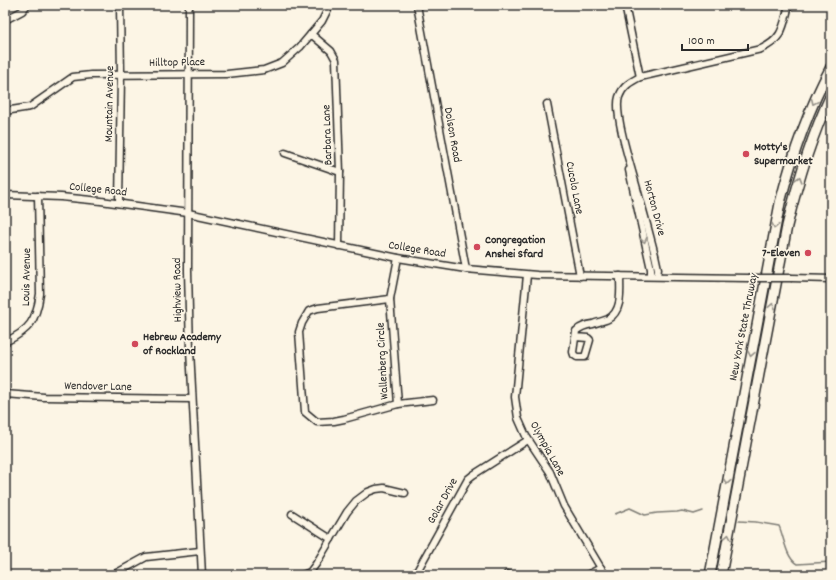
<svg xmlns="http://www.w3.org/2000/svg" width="836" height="580" font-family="Dekko,sans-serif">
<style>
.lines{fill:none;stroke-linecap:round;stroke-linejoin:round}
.stream{stroke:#7d7b74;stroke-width:1.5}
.minor-casing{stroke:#2b2b2b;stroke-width:9}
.highway-casing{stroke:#2b2b2b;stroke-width:12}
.minor{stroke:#fcf5e5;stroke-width:6}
.highway{stroke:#fcf5e5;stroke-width:9}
.minor-bridge-casing{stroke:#2b2b2b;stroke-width:9;stroke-linecap:butt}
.minor-bridge{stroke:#fcf5e5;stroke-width:6}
.oneway{stroke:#949088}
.poi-dot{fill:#d1495b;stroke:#fcf5e5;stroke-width:1.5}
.labels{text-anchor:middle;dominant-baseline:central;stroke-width:3.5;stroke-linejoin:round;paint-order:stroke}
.street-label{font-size:12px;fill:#2b2b2b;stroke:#fcf5e5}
.poi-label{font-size:12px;font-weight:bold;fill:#2b2b2b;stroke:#fcf5e5;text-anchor:start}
</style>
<rect width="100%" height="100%" fill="#fcf5e5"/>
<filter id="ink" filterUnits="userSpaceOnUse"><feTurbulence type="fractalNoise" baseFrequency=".025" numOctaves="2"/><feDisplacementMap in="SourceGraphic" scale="8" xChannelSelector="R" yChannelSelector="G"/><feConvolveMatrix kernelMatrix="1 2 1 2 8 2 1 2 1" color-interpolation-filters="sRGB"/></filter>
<g filter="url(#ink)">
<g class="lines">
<g class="stream">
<polyline points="615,514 630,508 645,515 657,513 677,512 682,511 694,514 703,511"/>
<path d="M739,521L756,522L779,526C784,537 786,558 797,564L831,562"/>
</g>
<defs>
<g id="minor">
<polyline points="189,5 188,271 190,350 202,575"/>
<polyline points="417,5 466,269"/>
<polyline points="625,5 640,77"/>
<polyline points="5,20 22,11 27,5"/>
<polyline points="311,34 331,51 336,60 340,172 339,246"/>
<polyline points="547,104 580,276"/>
<polyline points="5,111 30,107 73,77 91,75 227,74 264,70 282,63 300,47 322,21 330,5"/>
<polyline points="285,153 340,172"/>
<polyline points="629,170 651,269 651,276"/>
<polyline points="5,195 61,197 101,201 188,213 398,258 466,269 537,275 748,278"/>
<polyline points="119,203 121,76 120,5"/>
<polyline points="398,258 390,299 398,404"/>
<polyline points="527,275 515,397 518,418 526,436 550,472 564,506 605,575"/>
<path d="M657,276L658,269L655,255C650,236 645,216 639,196C634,176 613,114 619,97C623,86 630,82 640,77L761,49C783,39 783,27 789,5"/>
<polyline points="792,278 831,279"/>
<polyline points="390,299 318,308 309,311 302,323 299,332 305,412 317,422 334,421 344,419 398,404 433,400"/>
<path d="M575,337L588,338L590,340L585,357H577L574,355L573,352L576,331C581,326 587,325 593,324C598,322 604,321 608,319C623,311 620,290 620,276"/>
<path d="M5,342C30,330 36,321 40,294L38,196"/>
<polyline points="5,394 44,397 192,399"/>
<polyline points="292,514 331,539"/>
<polyline points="507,574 511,575"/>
<polyline points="107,575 115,574 146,557 200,551"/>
<polyline points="303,575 310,572 316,564 347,512 356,501 368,492 376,489 384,488 405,493"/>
<polyline points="415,575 468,479 473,475 528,440"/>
<polyline points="587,575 601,568"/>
</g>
<g id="highway">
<path d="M710,575L780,203C792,156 808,110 831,67"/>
<path d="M721,575L787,226C798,181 811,137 831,95"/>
</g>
</defs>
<use href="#minor" class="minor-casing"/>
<use href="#highway" class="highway-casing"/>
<use href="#minor" class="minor"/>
<use href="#highway" class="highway"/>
<defs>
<polyline id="minor-bridge" points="748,278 792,278"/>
</defs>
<use href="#minor-bridge" class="minor-bridge-casing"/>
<use href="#minor-bridge" class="minor-bridge"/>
</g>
<defs><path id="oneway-chevron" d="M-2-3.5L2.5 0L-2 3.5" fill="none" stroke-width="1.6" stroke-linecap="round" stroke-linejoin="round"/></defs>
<g class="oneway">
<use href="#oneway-chevron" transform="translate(814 102) rotate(114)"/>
<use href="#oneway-chevron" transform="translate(799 179) rotate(-74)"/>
<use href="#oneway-chevron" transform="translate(775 226) rotate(101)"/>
<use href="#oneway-chevron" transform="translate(644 240) rotate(77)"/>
<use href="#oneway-chevron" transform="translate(772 306) rotate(-79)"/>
<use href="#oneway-chevron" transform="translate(751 354) rotate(101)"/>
<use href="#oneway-chevron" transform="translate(727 482) rotate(101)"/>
<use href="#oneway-chevron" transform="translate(728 537) rotate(-79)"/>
</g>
</g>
<g class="poi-dot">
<circle cx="746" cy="154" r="4"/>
<circle cx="477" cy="247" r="4"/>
<circle cx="808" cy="253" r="4"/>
<circle cx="135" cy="344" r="4"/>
</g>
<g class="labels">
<g class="street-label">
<text transform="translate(177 63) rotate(-1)">Hilltop Place</text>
<text transform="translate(110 104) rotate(-89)">Mountain Avenue</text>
<text transform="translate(328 135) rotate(-92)">Barbara Lane</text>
<text transform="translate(452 135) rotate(80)">Dolson Road</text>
<text transform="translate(574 188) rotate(79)">Cucolo Lane</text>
<text transform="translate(98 190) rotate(6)">College Road</text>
<text transform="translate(654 208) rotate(75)">Horton Drive</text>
<text transform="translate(417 250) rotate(9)">College Road</text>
<text transform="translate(27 277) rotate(-89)">Louis Avenue</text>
<text transform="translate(178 290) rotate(-91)">Highview Road</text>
<text transform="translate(744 327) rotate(-79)">New York State Thruway</text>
<text transform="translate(383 361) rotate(-93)">Wallenberg Circle</text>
<text transform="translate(98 387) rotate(1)">Wendover Lane</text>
<text transform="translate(547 449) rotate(61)">Olympia Lane</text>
<text transform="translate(443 501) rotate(-61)">Golar Drive</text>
</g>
<g class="poi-label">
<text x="754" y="147">Motty's<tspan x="754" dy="14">Supermarket</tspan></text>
<text x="485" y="240">Congregation<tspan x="485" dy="14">Anshei Sfard</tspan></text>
<text x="800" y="253" text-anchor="end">7-Eleven</text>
<text x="143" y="337">Hebrew Academy<tspan x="143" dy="14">of Rockland</tspan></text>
</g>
</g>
<rect width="836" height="580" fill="none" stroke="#fcf5e5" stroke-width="20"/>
<rect x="10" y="10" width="816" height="560" fill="none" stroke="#2b2b2b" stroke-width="1.5" filter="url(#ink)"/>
<path d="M682 44v6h66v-6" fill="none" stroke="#2b2b2b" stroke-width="2"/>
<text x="688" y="44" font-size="12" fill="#2b2b2b" stroke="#fcf5e5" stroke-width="3" paint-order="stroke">100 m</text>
</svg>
